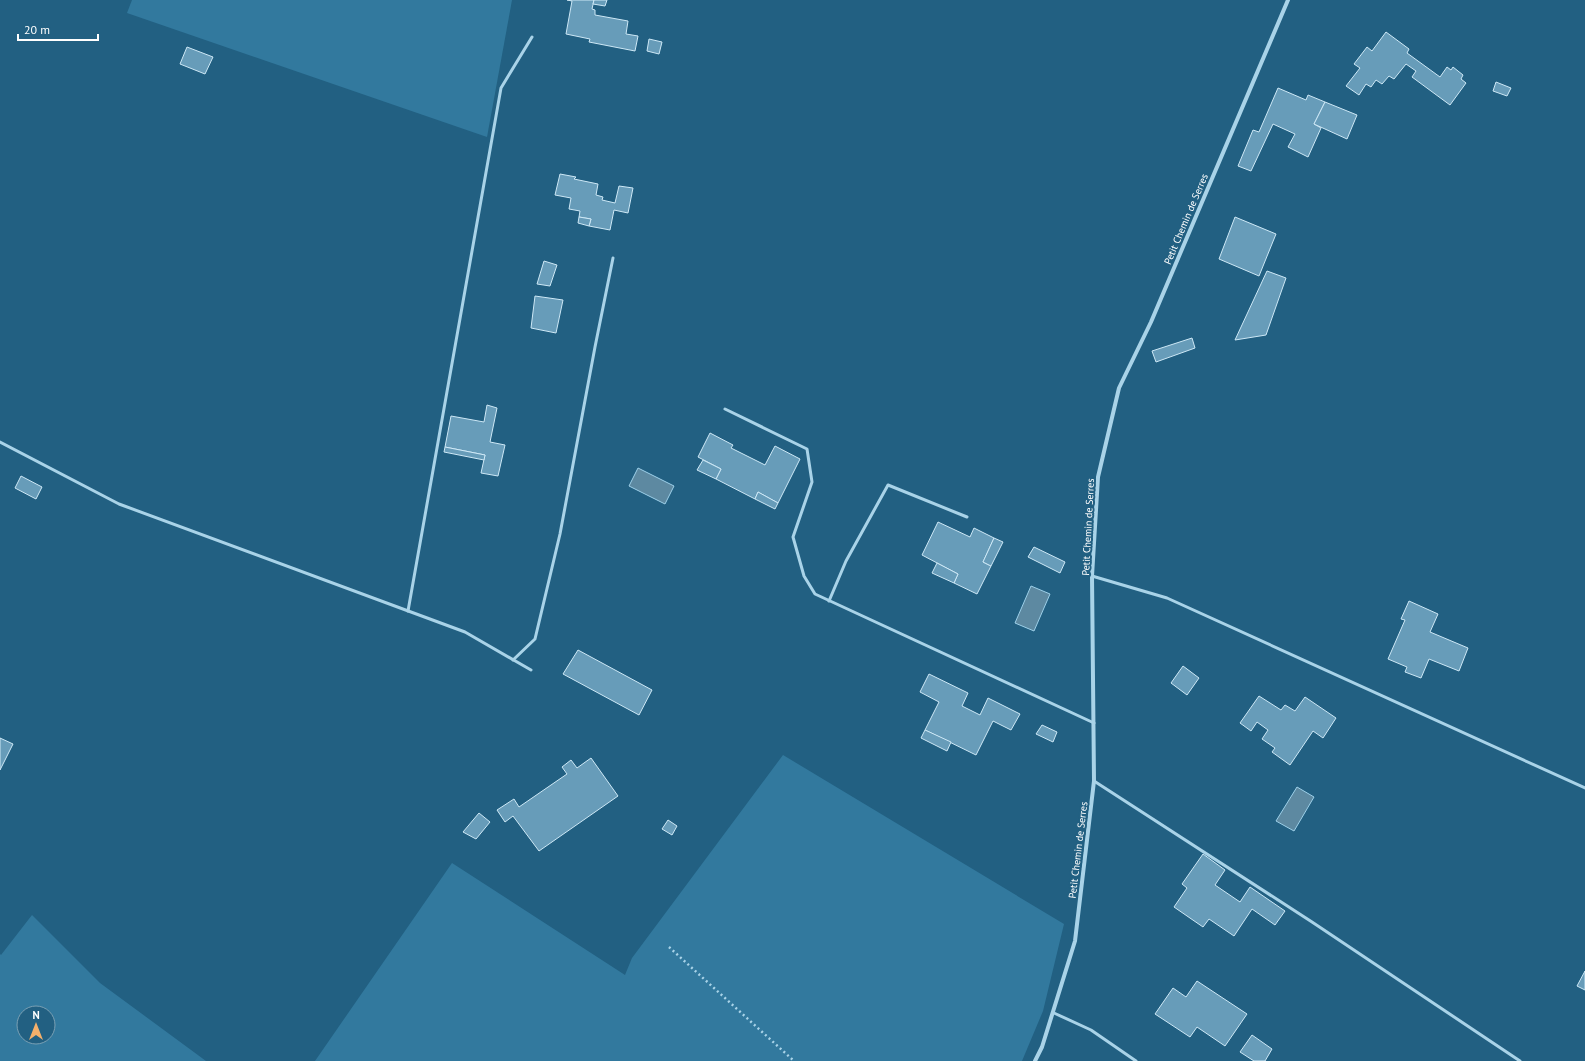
<svg xmlns="http://www.w3.org/2000/svg" width="1585" height="1061" font-family="'PT Sans',sans-serif">
<style>
.green{fill:#32799e;fill-rule:evenodd}
.water{fill:#5d89a1;stroke:#9dd0e9}
.building{fill:#679cb9;stroke:#cde8f6}
.lines{fill:none;stroke-linecap:round;stroke-linejoin:round}
.path{stroke:#a9d3e8;stroke-width:2.5;stroke-dasharray:2 3;stroke-linecap:butt}
.service{stroke:#a9d3e8;stroke-width:3}
.minor{stroke:#a9d3e8;stroke-width:4}
.labels{text-anchor:middle;dominant-baseline:central;stroke-width:4;stroke-linejoin:round;paint-order:stroke}
.street-label{font-size:10px;fill:#fff;stroke:#226082}
</style>
<rect width="100%" height="100%" fill="#226082"/>
<g class="green">
<polygon points="132,0 512,0 487,137 127,13"/>
<polygon points="783,755 1064,924 1043,1011 1022,1061 315,1061 452,863 625,975 632,958"/>
<path d="M32,915L100,983L206,1061H0V954L1,955ZM24,1013H48V1037H24Z"/>
</g>
<g class="water">
<polygon points="638,468 674,486 665,504 629,486"/>
<polygon points="1031,586 1050,594 1034,631 1015,623"/>
<polygon points="1297,787 1314,797 1294,831 1276,821"/>
</g>
<g class="building">
<polygon points="567,0 594,0 592,9 595,10 595,15 628,21 626,34 638,36 635,51 589,42 590,39 566,34 572,1"/>
<polygon points="594,0 607,0 605,6 593,4"/>
<polygon points="1386,32 1409,49 1407,53 1440,77 1447,67 1451,70 1453,67 1463,75 1461,79 1466,83 1450,105 1412,77 1416,71 1406,64 1394,79 1389,76 1382,84 1376,80 1371,87 1366,84 1359,95 1346,86 1360,68 1354,64 1367,47 1372,51"/>
<polygon points="649,39 662,42 659,54 647,51"/>
<polygon points="187,47 213,57 205,74 180,64"/>
<polygon points="1496,82 1511,88 1507,96 1493,91"/>
<polygon points="1278,88 1306,100 1308,95 1325,102 1314,124 1321,128 1308,157 1288,147 1295,134 1273,124 1251,171 1238,166 1253,130 1259,132"/>
<polygon points="1325,102 1357,115 1347,139 1314,124"/>
<polygon points="560,174 576,177 574,179 598,184 596,195 603,197 602,200 615,203 619,186 633,188 628,213 614,210 610,230 589,226 591,219 579,217 580,211 569,209 571,198 555,195"/>
<polygon points="579,217 591,219 589,226 578,223"/>
<polygon points="1235,217 1276,234 1259,276 1219,259"/>
<polygon points="544,261 557,265 550,286 537,284"/>
<polygon points="1267,271 1286,278 1266,335 1235,340"/>
<polygon points="535,296 563,300 556,333 531,328"/>
<polygon points="1192,338 1195,348 1156,362 1152,351"/>
<polygon points="487,405 497,408 490,442 505,445 498,476 481,473 485,455 445,447 451,416 484,422"/>
<polygon points="710,433 733,445 731,448 765,465 775,446 800,459 778,503 758,492 755,499 716,479 721,469 698,457"/>
<polygon points="445,447 485,455 484,460 444,452"/>
<polygon points="703,460 721,469 716,479 697,470"/>
<polygon points="21,476 42,487 36,499 15,488"/>
<polygon points="758,492 778,503 775,509 755,499"/>
<polygon points="938,522 970,537 974,528 994,538 983,562 991,566 977,594 954,583 958,574 922,555"/>
<polygon points="994,538 1003,542 991,566 983,562"/>
<polygon points="1034,547 1065,562 1060,573 1028,557"/>
<polygon points="937,563 958,574 954,583 932,573"/>
<polygon points="1409,601 1438,614 1430,632 1468,648 1459,671 1429,659 1421,678 1405,672 1407,667 1388,659 1405,620 1401,619"/>
<polygon points="578,650 652,690 639,715 563,674"/>
<polygon points="1183,666 1199,678 1187,695 1171,683"/>
<polygon points="929,674 968,693 962,706 980,715 988,698 1020,714 1011,730 993,721 976,755 925,730 939,702 920,692"/>
<polygon points="1259,696 1281,710 1285,705 1295,711 1305,697 1336,718 1323,738 1313,731 1290,765 1272,752 1275,748 1262,739 1268,730 1257,722 1251,731 1240,723"/>
<polygon points="1042,725 1057,732 1053,742 1036,734"/>
<polygon points="925,730 951,742 947,751 921,738"/>
<polygon points="0,738 13,744 0,770"/>
<polygon points="591,758 618,796 539,851 513,816 505,822 497,810 514,799 519,807 567,774 562,767 571,760 577,768"/>
<polygon points="479,813 490,822 476,839 463,832"/>
<polygon points="668,820 677,826 672,835 662,829"/>
<polygon points="1203,854 1225,870 1215,885 1240,902 1250,887 1285,911 1275,925 1252,909 1234,936 1209,919 1203,927 1174,907 1187,888 1182,884"/>
<polygon points="1585,971 1585,990 1577,986"/>
<polygon points="1197,981 1247,1014 1225,1046 1197,1027 1190,1037 1155,1014 1173,988 1186,997"/>
<polygon points="1252,1035 1272,1049 1265,1061 1254,1061 1240,1052"/>
</g>
<g class="lines">
<polyline class="path" points="669,947 794,1061"/>
<g class="service">
<polyline points="725,409 807,449 812,482 793,537 804,576 815,594 1094,723"/>
<polyline points="0,442 119,504 465,632 531,670"/>
<polyline points="1092,576 1167,598 1585,788"/>
<polyline points="829,601 846,561 888,485 967,517"/>
<polyline points="408,611 501,88 532,37"/>
<polyline points="513,660 535,639 560,534 595,347 613,258"/>
<polyline points="1094,781 1312,922 1520,1061"/>
<polyline points="1054,1013 1091,1030 1136,1061"/>
</g>
<polyline class="minor" points="1035,1061 1042,1047 1075,941 1094,781 1092,576 1098,477 1119,388 1151,322 1288,0"/>
</g>
<g class="labels">
<g class="street-label">
<text transform="translate(1186 219) rotate(-67)">Petit Chemin de Serres</text>
<text transform="translate(1088 527) rotate(-87)">Petit Chemin de Serres</text>
<text transform="translate(1078 850) rotate(-83)">Petit Chemin de Serres</text>
</g>
</g>
<g transform="translate(36 1025)"><circle r="19" fill="#226082" stroke="#7aa0b4"/>
<path d="M0-3L7 15L0 10L-7 15Z" fill="#f4b06b"/>
<text y="-6" font-size="11" font-weight="bold" text-anchor="middle" fill="#ffffff">N</text>
</g>
<path d="M18 34v6h80v-6" fill="none" stroke="#ffffff" stroke-width="2"/>
<text x="24" y="34" font-size="12" fill="#ffffff" stroke="#226082" stroke-width="3" paint-order="stroke">20 m</text>
</svg>
